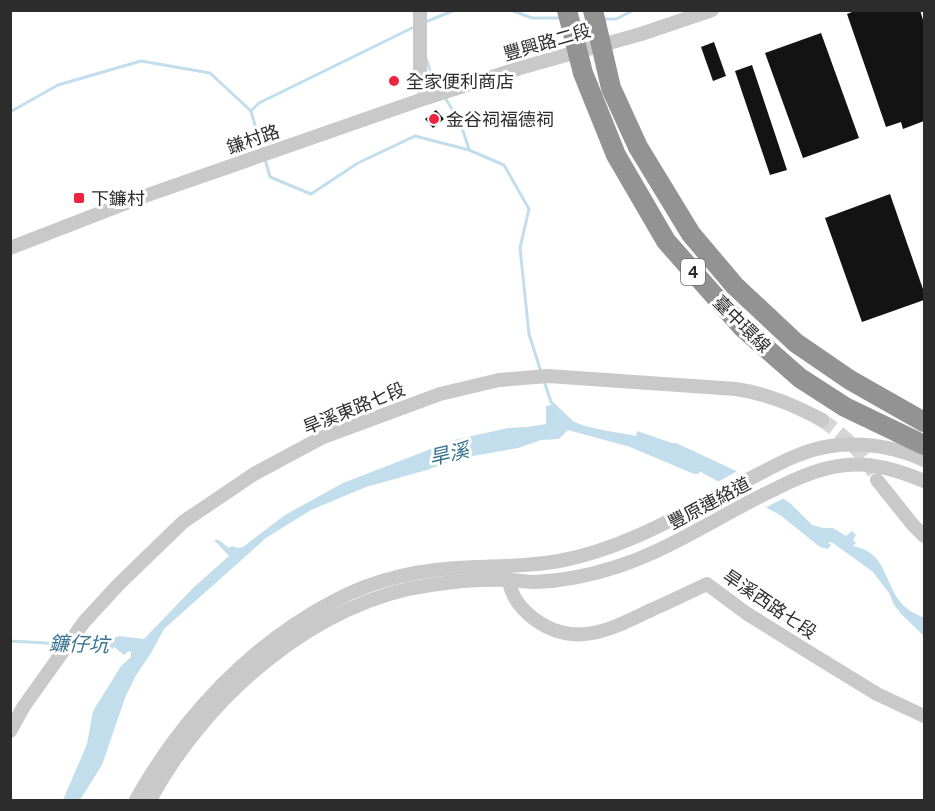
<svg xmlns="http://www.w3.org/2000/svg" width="935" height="811" font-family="'Public Sans','Noto Sans TC',sans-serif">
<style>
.water{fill:#c2deec}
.pier{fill:#fff}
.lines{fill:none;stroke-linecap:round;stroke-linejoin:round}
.stream{stroke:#c2deec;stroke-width:3}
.building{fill:#131313}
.minor-tunnel{stroke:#d5d5d5;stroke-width:14;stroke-dasharray:14 7;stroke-linecap:butt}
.minor{stroke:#c9c9c9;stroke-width:14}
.highway{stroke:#939393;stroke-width:20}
.poi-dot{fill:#ee233e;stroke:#fff;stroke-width:2}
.labels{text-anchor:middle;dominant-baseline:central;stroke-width:6;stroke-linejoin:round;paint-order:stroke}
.shield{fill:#fff;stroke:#6b6b6b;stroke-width:1.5}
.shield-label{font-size:16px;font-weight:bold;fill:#2c2c2c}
.street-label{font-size:18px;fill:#2c2c2c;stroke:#fff}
.poi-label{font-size:18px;fill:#2c2c2c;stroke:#fff;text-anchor:start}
.water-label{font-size:20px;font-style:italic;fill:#377391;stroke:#fff}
</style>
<rect width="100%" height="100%" fill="#fff"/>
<path class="water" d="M554,404C565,429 611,430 636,436L637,431L672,443H676L745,475L790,503L812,525L823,528H833L846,536L852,531L856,535L853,540L856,543L853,546C888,552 883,585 904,606C909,611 918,615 924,618V636L901,614L894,605L889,593L873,572L833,543L828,542L831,545L828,549L820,547L780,515L699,471V474H694L630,447L568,430L559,439L541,440L518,448L456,459L427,470L366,487L311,510L266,538L164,629L151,653L135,677L125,698L102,765L80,800H63L87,744L93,711L121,666L131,657V652L129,651L124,655L114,647L110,652L108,640L119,636L144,639L193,588L229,556L214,540H219L229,548L232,546L238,548L243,547L285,515L343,483L454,440L508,428L527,427L546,424V406Z"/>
<polygon class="pier" points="741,469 747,472 786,497 763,509 716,483"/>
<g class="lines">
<g class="stream">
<polyline points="511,10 532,18 562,18"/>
<polyline points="602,19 616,19 634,10"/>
<polyline points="423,23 455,10"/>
<polyline points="426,58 433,80 440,91"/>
<polyline points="444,96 460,122 469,149"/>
<polyline points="251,111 259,103 414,27"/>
<polyline points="10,112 58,85 141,61 210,73 251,111 262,150"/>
<polyline points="265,159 270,177 311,194 358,163 415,136 469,150 504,165 529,209 520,248 529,334 541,372"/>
<polyline points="544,381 551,402 572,422"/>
<polyline points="10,641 63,644"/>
<polyline points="72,644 111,645"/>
</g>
</g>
<g class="building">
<polygon points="857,10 920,10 924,23 924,121 903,129 901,122 886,127 847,14"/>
<polygon points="821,33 859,138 803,158 765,53"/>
<polygon points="714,42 726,76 713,81 701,47"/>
<polygon points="752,65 787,170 770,175 735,71"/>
<polygon points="436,110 444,119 433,128 425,119"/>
<polygon points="890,194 924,292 924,300 862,322 825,218"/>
</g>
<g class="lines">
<path class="minor-tunnel" d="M822,420C843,435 861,450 874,473"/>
<g class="minor">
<polyline points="420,10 420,72 426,98"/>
<polyline points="10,248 139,198 426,98 520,68 641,34 712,10"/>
<polyline points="877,480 913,525 924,536"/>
<path d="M509,580C511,596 520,608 533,618C573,649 610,630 649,611C669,602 688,593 707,584L746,613L815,656L877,694L924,716"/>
<path d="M10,731L24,706L84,622L118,585L183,522L254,474L321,438L440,394L499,380L548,376L736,389C768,394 794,405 822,420"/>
<path d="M136,800C182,717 251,644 336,600C379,577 428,568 477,567C504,566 532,566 559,561C626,549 687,511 747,480C773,467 801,450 831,446C863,442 895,447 924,460"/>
<path d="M150,800C204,699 315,600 431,585C456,581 483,579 508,580C517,580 526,582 535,582C564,581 592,575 619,566C667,550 712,521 757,498C785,484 814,468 846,465C873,462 900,471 924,481"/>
</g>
<g class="highway">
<polyline points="567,10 583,73 616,155 666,241 742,327 800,378 845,407 924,445"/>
<polyline points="593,10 611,88 638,147 691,234 735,286 796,343 850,380 924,422"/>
</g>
</g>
<g class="poi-dot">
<circle cx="394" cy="81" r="6"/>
<circle cx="434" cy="119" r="6"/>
<rect x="73" y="192" width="12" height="12" rx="3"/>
</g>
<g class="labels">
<rect class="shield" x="681" y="259" width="24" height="26" rx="4.5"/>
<g class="shield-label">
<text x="693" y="272">4</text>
</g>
<g class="street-label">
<text transform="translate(547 42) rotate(-16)">豐興路二段</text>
<text transform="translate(253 139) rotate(-19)">鎌村路</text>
<text transform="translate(742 324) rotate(45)">臺中環線</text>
<text transform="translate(354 408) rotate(-22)">旱溪東路七段</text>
<text transform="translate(709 503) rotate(-28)">豐原連絡道</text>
<text transform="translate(770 604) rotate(34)">旱溪西路七段</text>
</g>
<g class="poi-label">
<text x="406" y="81">全家便利商店</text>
<text x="446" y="119">金谷祠福德祠</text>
<text x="91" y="198">下鐮村</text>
</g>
<g class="water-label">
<text transform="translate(449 454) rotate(-13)">旱溪</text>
<text transform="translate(79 644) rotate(2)">鐮仔坑</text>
</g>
</g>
<rect width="935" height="811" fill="none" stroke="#2c2c2c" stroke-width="24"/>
</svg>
